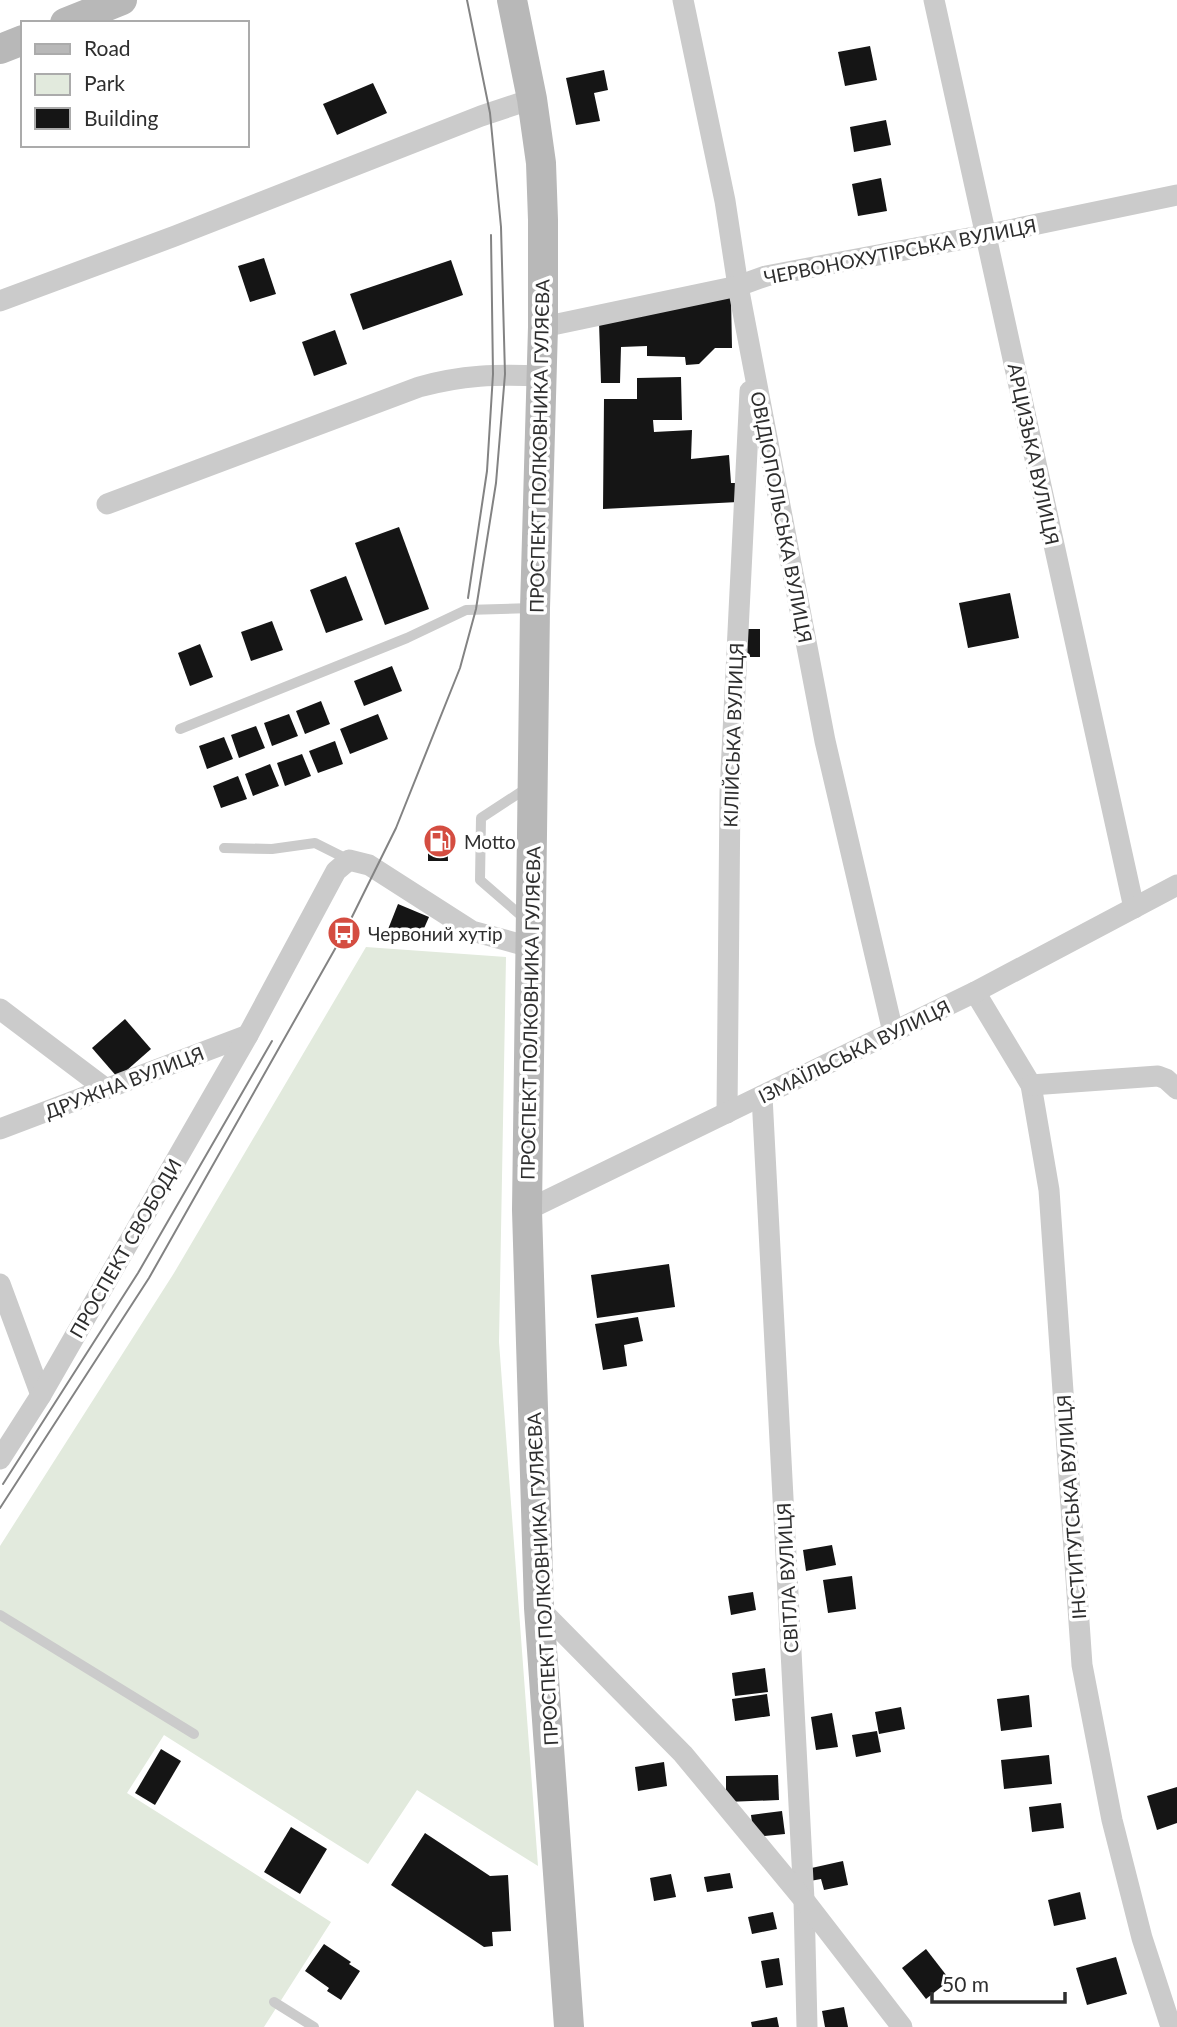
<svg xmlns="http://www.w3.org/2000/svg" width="1177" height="2027" font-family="Lato,sans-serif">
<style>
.green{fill:#e2eadd}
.building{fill:#151515}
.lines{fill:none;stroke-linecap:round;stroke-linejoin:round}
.lane{stroke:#cbcbcb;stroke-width:10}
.street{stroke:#cbcbcb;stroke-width:21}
.secondary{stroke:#b8b8b8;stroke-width:30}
.tram{stroke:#838383;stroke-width:2}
.labels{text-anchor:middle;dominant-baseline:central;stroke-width:7;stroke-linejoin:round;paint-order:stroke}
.street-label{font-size:19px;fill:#2e2e2e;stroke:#fff}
.poi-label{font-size:19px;fill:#2e2e2e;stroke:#fff;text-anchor:start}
</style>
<rect width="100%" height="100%" fill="#fff"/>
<polygon class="green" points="366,947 506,957 499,1342 538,1866 417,1790 368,1864 164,1735 127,1793 331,1922 264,2027 0,2027 0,1546 174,1273"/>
<g class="building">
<polygon points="870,46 877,80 845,86 838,52"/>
<polygon points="604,70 608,90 594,93 600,121 576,125 566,78"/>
<polygon points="373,83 387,113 337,135 323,104"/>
<polygon points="886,120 891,145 854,152 850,127"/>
<polygon points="881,178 887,211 858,216 852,184"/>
<polygon points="264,258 276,294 250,302 238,266"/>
<polygon points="451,260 463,295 363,330 350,294"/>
<polygon points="731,297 732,348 715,348 699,364 686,365 685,357 647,356 647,346 621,347 620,383 601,383 599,322"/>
<polygon points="335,330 347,364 314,376 302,342"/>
<polygon points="681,377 682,420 653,420 654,432 692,430 691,459 729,455 731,483 736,483 738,502 603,509 604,399 637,399 637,378"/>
<polygon points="399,527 429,609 385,625 355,543"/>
<polygon points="346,576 363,620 326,633 310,590"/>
<polygon points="1010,593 1019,638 968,648 959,603"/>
<polygon points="272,621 283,650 251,661 241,632"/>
<polygon points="743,629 760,629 760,657 744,657"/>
<polygon points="200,644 213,677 190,686 178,653"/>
<polygon points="392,666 402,691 364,706 354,681"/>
<polygon points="321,701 330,724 305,734 296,711"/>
<polygon points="289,714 298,736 272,746 264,723"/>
<polygon points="378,714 388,739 350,754 340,729"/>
<polygon points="256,726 265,748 239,758 231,735"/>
<polygon points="224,737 233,759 207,769 199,746"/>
<polygon points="335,741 343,764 318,773 309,751"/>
<polygon points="302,754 311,776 285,786 277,763"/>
<polygon points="270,764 279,786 253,796 245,774"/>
<polygon points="238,776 247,799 221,808 213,786"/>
<polygon points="434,831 447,831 448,861 428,861 428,843 434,843"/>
<polygon points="398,904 429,917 418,942 385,937"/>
<polygon points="125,1019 151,1049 118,1078 92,1048"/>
<polygon points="669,1264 675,1307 597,1318 591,1275"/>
<polygon points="638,1317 643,1341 624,1345 627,1366 603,1370 595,1324"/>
<polygon points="832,1545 836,1565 806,1571 803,1550"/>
<polygon points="852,1576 856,1609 828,1613 823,1580"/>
<polygon points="753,1592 756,1610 731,1615 728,1596"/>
<polygon points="765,1668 768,1692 735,1696 732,1673"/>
<polygon points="767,1694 770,1716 735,1721 732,1699"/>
<polygon points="1029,1695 1032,1727 1001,1731 997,1699"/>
<polygon points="901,1707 905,1729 879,1734 875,1712"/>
<polygon points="832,1713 838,1747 816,1750 811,1717"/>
<polygon points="877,1731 881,1752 856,1757 852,1735"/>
<polygon points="161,1749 181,1761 155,1805 135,1793"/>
<polygon points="1049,1755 1052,1784 1004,1789 1001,1760"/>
<polygon points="664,1762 667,1786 638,1791 635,1767"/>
<polygon points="778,1775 779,1800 726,1802 726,1776"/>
<polygon points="1177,1787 1177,1823 1157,1830 1147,1796"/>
<polygon points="1061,1803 1064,1828 1032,1832 1029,1807"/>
<polygon points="782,1811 785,1834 754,1837 751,1815"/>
<polygon points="291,1827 327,1849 300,1894 264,1872"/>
<polygon points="425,1833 490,1876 508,1875 511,1931 492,1932 493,1946 484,1947 391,1885"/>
<polygon points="843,1861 848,1885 824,1890 821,1879 810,1881 807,1869"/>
<polygon points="730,1873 733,1888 707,1892 704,1877"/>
<polygon points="671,1874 676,1897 654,1901 650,1878"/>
<polygon points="1080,1892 1086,1919 1054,1926 1048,1900"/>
<polygon points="773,1912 777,1929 752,1934 748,1917"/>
<polygon points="324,1944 351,1962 349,1964 360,1971 341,2000 327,1991 329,1988 305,1971"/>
<polygon points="926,1949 950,1980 926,1999 902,1968"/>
<polygon points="1116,1957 1127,1994 1087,2005 1076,1968"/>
<polygon points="779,1958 783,1985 766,1988 761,1961"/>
<polygon points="844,2007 848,2027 825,2027 822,2011"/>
<polygon points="777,2017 779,2027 752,2027 751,2022"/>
</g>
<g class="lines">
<g class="lane">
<polyline points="180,729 407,638 466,610 532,608"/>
<polyline points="224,848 272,849 315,843 349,860"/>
<polyline points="525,919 480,880 481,818 527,788"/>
<polyline points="0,1615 194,1734"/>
<polyline points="274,2002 314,2027"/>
</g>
<g class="street">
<polyline points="683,0 725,201 738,286 825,741 893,1032"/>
<polyline points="934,0 1134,908"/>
<polyline points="0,301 175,236 481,116 532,99"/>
<polyline points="543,327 738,286 766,276 985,235 1177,195"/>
<path d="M107,504L419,387C462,375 497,374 541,376"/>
<polyline points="975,992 1031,1085 1049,1190 1082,1665 1112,1820 1142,1938 1171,2027"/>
<polyline points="0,1009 106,1089"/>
<polyline points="1031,1085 1158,1076 1166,1079 1177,1089"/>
<polyline points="762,1096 804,1900 807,2027"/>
<polyline points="727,1113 730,792 750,391"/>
<polyline points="0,1129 248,1035"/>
<polyline points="527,1210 975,992 1177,885"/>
<polyline points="0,1284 41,1395"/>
<polyline points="0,1459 41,1395 248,1035 336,871 349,860 369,865 472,931 530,947"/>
<polyline points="539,1608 683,1754 804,1900 902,2027"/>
</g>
<g class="secondary">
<polyline points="512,0 532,99 541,163 543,220 543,327 535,608 527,1210 539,1608 569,2027"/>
<polyline points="65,23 122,0"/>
<polyline points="0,49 23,40"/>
</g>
<g class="tram">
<polyline points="468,598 487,471 493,374 491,235"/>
<polyline points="3,1484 138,1273 272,1041"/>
<polyline points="0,1508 149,1278 344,933 396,828 460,668 476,609 496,483 505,374 501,227 490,113 467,0"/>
</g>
</g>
<defs>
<symbol id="fuel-disc" viewBox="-11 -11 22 22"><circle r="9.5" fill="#d44d41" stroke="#fff"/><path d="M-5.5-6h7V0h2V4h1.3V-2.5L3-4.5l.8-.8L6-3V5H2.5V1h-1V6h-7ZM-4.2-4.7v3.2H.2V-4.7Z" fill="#fff"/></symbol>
<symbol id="bus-disc" viewBox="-11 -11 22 22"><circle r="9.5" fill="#d44d41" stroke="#fff"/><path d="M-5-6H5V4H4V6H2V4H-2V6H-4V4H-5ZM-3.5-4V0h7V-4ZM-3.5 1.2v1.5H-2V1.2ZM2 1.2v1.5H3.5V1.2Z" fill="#fff"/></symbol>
</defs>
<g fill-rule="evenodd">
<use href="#fuel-disc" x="421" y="822" width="38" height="38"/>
<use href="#bus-disc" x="325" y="914" width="38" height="38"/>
</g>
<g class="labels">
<g class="street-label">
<text transform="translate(900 251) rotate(-11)">ЧЕРВОНОХУТІРСЬКА ВУЛИЦЯ</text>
<text transform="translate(539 446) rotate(-89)">ПРОСПЕКТ ПОЛКОВНИКА ГУЛЯЄВА</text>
<text transform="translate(1034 454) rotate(78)">АРЦИЗЬКА ВУЛИЦЯ</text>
<text transform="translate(782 517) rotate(79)">ОВІДІОПОЛЬСЬКА ВУЛИЦЯ</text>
<text transform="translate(733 735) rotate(-88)">КІЛІЙСЬКА ВУЛИЦЯ</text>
<text transform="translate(530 1013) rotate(-89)">ПРОСПЕКТ ПОЛКОВНИКА ГУЛЯЄВА</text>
<text transform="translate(854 1051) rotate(-26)">ІЗМАЇЛЬСЬКА ВУЛИЦЯ</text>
<text transform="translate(124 1082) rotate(-21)">ДРУЖНА ВУЛИЦЯ</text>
<text transform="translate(125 1248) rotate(-60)">ПРОСПЕКТ СВОБОДИ</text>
<text transform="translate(1071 1507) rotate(-94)">ІНСТИТУТСЬКА ВУЛИЦЯ</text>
<text transform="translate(787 1578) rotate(-93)">СВІТЛА ВУЛИЦЯ</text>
<text transform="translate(542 1579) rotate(-93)">ПРОСПЕКТ ПОЛКОВНИКА ГУЛЯЄВА</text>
</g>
<g class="poi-label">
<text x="464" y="841">Motto</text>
<text x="368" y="933">Червоний хутір</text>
</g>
</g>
<rect x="21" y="21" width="228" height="126" fill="#ffffff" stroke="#ababab" stroke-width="2"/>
<rect x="35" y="44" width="35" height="10" fill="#b8b8b8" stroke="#ababab" stroke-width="2"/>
<text x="84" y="56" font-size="21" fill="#2e2e2e">Road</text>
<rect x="35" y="74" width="35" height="21" fill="#e2eadd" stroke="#ababab" stroke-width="2"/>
<text x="84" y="91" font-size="21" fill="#2e2e2e">Park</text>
<rect x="35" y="108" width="35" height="21" fill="#151515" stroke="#ababab" stroke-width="2"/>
<text x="84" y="126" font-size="21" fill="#2e2e2e">Building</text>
<path d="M932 1992v10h133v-10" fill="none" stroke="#2e2e2e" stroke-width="3.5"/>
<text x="942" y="1992" font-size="21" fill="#2e2e2e" stroke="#ffffff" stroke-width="5" paint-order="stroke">50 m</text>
</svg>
